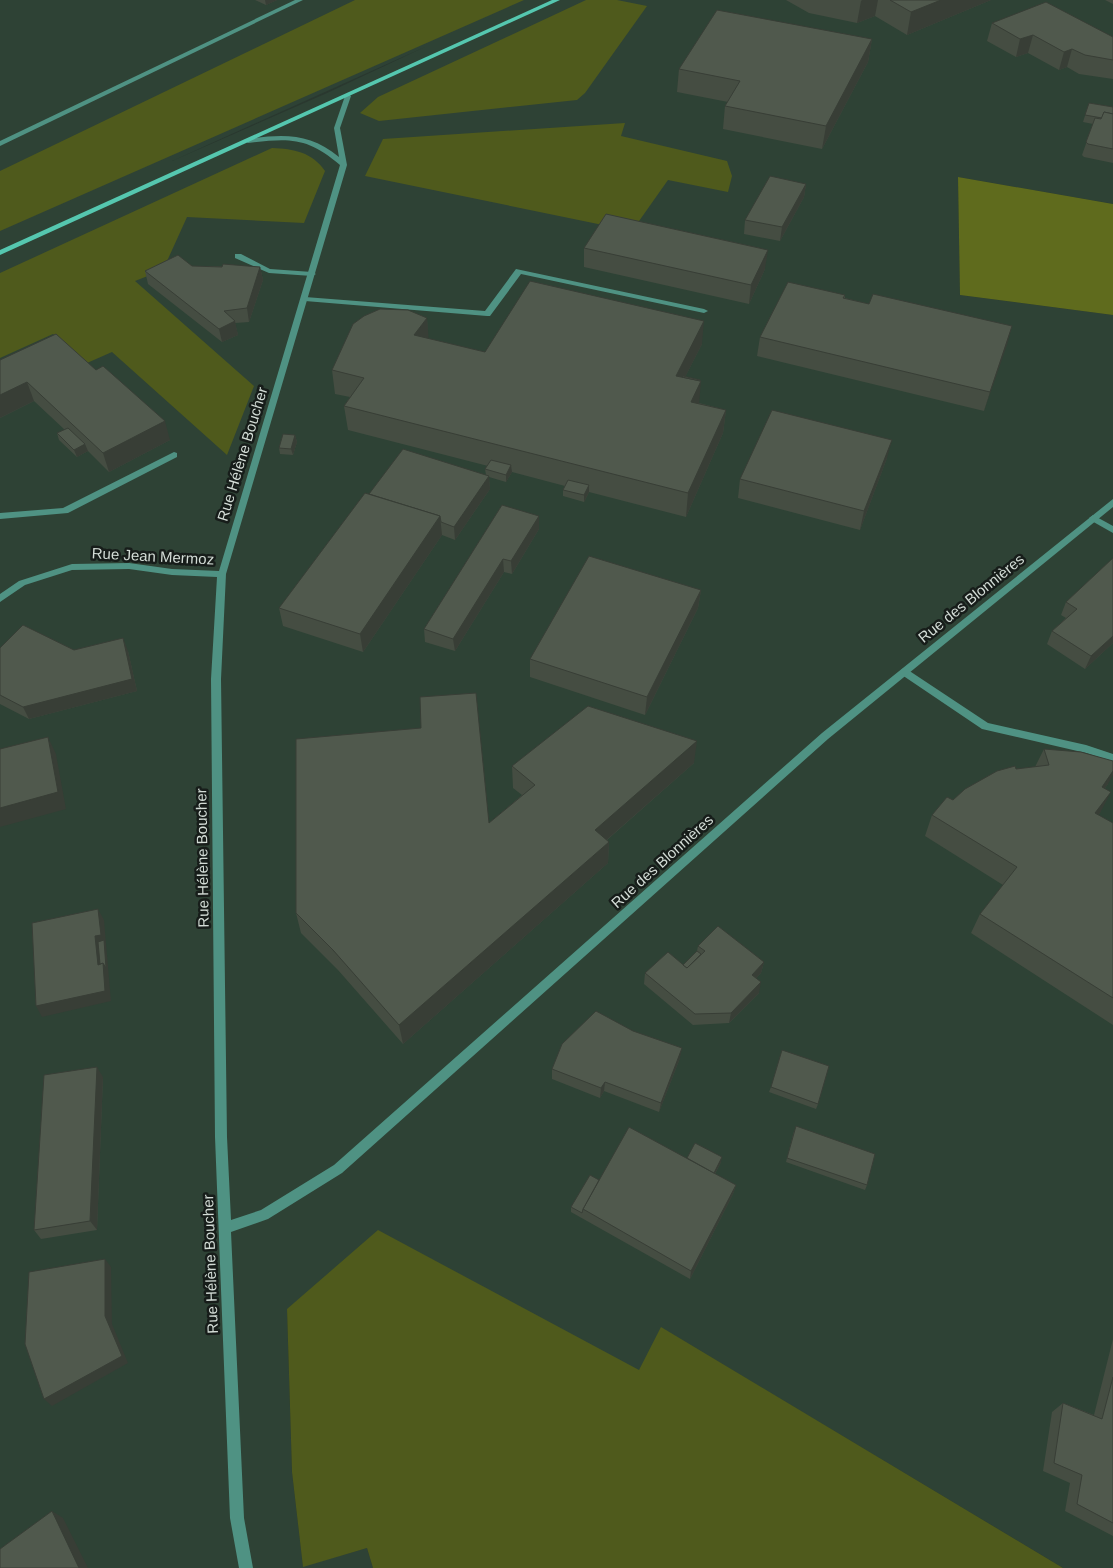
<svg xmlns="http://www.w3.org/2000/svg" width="1113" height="1568" font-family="Helvetica,sans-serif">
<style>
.built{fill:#2e4235;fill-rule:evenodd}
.green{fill:#4f5a1c}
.forest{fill:#5f6b1d}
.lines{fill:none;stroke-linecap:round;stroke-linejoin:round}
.service{fill:#4f9283;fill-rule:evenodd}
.minor{fill:#4f9283;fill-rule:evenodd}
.secondary{fill:#55c7af;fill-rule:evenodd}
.wall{fill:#454d42}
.shaded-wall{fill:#383e36}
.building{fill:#50594d;stroke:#383e36}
.labels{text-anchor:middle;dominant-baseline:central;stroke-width:5;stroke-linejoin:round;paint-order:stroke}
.street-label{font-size:15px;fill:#d3dcd6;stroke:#171d1a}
</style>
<rect width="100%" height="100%" fill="#2a382f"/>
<path class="built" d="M0,0H1113V204L958,177L960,295L1113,315V1568H1063L662,1328L639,1371L379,1231L287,1310L292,1472L303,1566L367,1548L373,1568H0ZM427,46L327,93L172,161Z"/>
<g class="green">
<polygon points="355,0 524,0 0,231 0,171"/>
<polygon points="586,0 617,0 647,6 585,93 577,100 379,121 360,113 378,97"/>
<polygon points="625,123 621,136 727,161 732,176 728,192 668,180 632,231 365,176 383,139"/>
<path d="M272,148C294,149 312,152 325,171L304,223L187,217L163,270L135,281L254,386L227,455L112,352L87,363L53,334L0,358V273Z"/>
<polygon points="378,1230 639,1370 661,1327 1063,1568 373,1568 367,1548 303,1567 292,1472 287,1309"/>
</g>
<polygon class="forest" points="958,177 1113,204 1113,315 960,295"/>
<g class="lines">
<g class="service">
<polygon points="295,0 303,0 0,146 0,141"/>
<polygon points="235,254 241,254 270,269 312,272 316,274 312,276 269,273 235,258"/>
<polygon points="516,269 704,309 708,311 704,313 521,274 490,316 487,316 305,301 301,299 305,297 485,311"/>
<polygon points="174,452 177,453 177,457 68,513 0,519 0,513 63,508"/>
<polygon points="1093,515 1113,526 1113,533 1090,520 1089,518"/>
<polygon points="905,668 988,723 1086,745 1113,754 1113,762 1086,753 982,729 902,675 900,672 902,669"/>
</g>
<path class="minor" d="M348,94L351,96L340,128L347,165L226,574L221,679L227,1137L231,1220L261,1210L334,1165L822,733L1113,499V507L828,739L342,1173L268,1219L231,1232L244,1518L253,1568H239L230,1518L215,1137L211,679L217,577L172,575L129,569L72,570L25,585L0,602V594L19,581L72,564L129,563L172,569L219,571L340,165C307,137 290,138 248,143L245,141L248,139C284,134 310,133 339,157L334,128L345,96Z"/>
<polygon class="secondary" points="552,0 560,0 0,255 0,250"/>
</g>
<g class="wall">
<polygon points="255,0 277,0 266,5"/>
<polygon points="786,0 991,0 907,35 875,16 857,23 809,13"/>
<polygon points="1105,0 1113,0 1113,4"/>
<polygon points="992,23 1113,37 1113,79 1079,74 1067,67 1059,70 1028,53 1016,57 987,41"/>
<polygon points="872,39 868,62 822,149 723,129 725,106 728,102 677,92 679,69"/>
<polygon points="1089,103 1113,107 1113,163 1084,157 1082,155 1093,124 1083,122"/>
<polygon points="806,184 804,197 780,241 744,234 745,220"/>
<polygon points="584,248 765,269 749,304 584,267"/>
<polygon points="192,266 260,267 263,280 249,322 235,323 238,335 222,342 148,284 145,271"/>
<polygon points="845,295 845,298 869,304 1012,326 984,411 757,356 760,337"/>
<polygon points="427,318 428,339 485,352 702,344 685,377 699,403 726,410 723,433 686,517 589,492 584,502 563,496 563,490 565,486 512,472 506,482 489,477 490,489 455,540 442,535 363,652 283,626 279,608 369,494 486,475 485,469 488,466 348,430 344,406 350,397 335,394 332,370"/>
<polygon points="0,360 170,440 109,472 88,451 77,457 59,440 57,433 65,430 34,401 0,418"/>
<polygon points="295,435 297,442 293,455 280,454 279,448"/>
<polygon points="887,458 860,530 738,498 740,479"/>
<polygon points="502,505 539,529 512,574 504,572 455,651 425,642 424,629"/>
<polygon points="1113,558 1113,643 1085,669 1047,644 1052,631 1066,618 1061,615 1066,602"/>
<polygon points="701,590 698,608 645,715 530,677 530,659"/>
<polygon points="0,648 74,650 128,651 137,691 29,719 0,704"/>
<polygon points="1044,749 1108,784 1105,788 1100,813 1098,815 1113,823 1113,1025 971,933 980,914 1003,885 925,836 932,815 953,800 1016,769 1035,767"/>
<polygon points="694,763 607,840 609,842 608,863 403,1044 338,970 301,933 296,913 489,823 522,795 513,788 512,766"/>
<polygon points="698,946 764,962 761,973 756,978 759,993 729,1023 693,1025 644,984 645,973 683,965 697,951"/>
<polygon points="680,1058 659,1112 604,1091 600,1098 552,1079 552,1069"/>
<polygon points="103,1077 97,1230 41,1239 34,1230"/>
<polygon points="771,1087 818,1104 816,1109 769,1092"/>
<polygon points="794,1131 867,1185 865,1190 786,1162"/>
<polygon points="687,1158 721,1162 715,1174 736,1185 733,1194 690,1279 571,1212 571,1207 599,1180"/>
<polygon points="1113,1339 1113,1536 1065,1511 1070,1483 1043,1471 1052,1412 1063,1403 1094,1415"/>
</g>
<g class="shaded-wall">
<polygon points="265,0 277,0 266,5"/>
<polygon points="862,0 878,0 875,16 857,23 861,1"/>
<polygon points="941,0 991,0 907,35 911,12"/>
<polygon points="1033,35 1028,53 1016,57 1020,39"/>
<polygon points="872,39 868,62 822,149 826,126"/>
<polygon points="1072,49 1067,67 1059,70 1064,52"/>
<polygon points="806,184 804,197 780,241 782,227"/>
<polygon points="768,250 765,269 749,304 751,285"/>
<polygon points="260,267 263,280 249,322 247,308"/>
<polygon points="427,318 429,342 414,335"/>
<polygon points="235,321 238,335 222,342 219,329"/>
<polygon points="704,321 702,344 677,393 676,376"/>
<polygon points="1012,326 1007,345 984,411 990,392"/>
<polygon points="701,381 699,405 691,402"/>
<polygon points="27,382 34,401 0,418 0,395"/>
<polygon points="726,410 723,433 686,517 688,493"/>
<polygon points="165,421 170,440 109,472 103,453"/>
<polygon points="295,435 297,442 293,455 291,449"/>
<polygon points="892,440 887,458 860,530 864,511"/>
<polygon points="85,444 88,451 77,457 74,450"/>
<polygon points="511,465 512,472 506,482 506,475"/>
<polygon points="489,476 490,489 455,540 454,527"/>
<polygon points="589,485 589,492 584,502 584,495"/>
<polygon points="440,516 442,535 363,652 360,634"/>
<polygon points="539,516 539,529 512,574 511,561"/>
<polygon points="503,559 504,572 455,651 453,639"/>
<polygon points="701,590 698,608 645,715 647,697"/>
<polygon points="1113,636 1113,643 1085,669 1091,656"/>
<polygon points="123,638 128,651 137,691 29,719 23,707"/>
<polygon points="48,737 56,754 66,809 0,827 0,808"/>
<polygon points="697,741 694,763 594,851 595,830"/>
<polygon points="1113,771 1113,775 1108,784 1090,808 1102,787"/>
<polygon points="1111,792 1100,813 1084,834 1095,813"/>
<polygon points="609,842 608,863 403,1044 399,1025"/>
<polygon points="98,909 104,920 111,1001 42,1017 36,1006 98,965 95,936"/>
<polygon points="764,962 761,973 749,986 752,975"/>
<polygon points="761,982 759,993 729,1023 731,1013"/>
<polygon points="682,1048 680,1058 659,1112 661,1103"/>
<polygon points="97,1067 103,1077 97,1230 90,1221"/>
<polygon points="605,1082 604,1091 600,1098 601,1088"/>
<polygon points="722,1157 721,1162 711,1181 712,1177"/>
<polygon points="736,1185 733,1194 690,1279 691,1271"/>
<polygon points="105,1259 111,1267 112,1324 128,1363 52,1406 44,1399 105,1316"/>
<polygon points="52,1511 63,1518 88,1568 79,1568"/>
</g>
<g class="building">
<polygon points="890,0 941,0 911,12"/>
<polygon points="1046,2 1113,37 1113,60 1085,55 1072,49 1064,52 1033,35 1020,39 992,23"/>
<polygon points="717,10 872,39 826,126 725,106 740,81 679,69"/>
<polygon points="1089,103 1113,107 1113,114 1104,112 1102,118 1085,115"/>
<polygon points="1104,112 1113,114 1113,149 1088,144 1086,142 1095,118 1101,119"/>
<polygon points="770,176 806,184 782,227 745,220"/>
<polygon points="606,214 768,250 751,285 584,248"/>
<polygon points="178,255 192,266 222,267 223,264 260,267 247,308 224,311 235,321 219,329 145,271"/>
<polygon points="530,281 704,321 676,376 701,381 691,402 726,410 688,493 344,406 364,378 332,370 353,324 364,316 380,309 408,310 427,318 414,335 485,352"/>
<polygon points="788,282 845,295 843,298 869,304 873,294 1012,326 990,392 760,337"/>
<polygon points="56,334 96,370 103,366 165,421 103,453 27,382 0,395 0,360"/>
<polygon points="683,376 700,380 700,381 682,377"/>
<polygon points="772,410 892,440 864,511 740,479"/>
<polygon points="68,428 85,444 74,450 57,433"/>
<polygon points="283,434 295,435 291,449 279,448"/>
<polygon points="403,449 489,476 454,527 441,522 440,516 369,494"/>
<polygon points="491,460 511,465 506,475 485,469"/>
<polygon points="568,480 589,485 584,495 563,490"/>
<polygon points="365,493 440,516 360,634 279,608"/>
<polygon points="502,505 539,516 511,561 503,559 453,639 424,629"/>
<polygon points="589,556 701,590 647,697 530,659"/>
<polygon points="1113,558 1113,636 1091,656 1052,631 1077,609 1066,602"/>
<polygon points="23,625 74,650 123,638 132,679 23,707 0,695 0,648"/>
<polygon points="476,693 489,823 535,785 512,766 588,706 697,741 595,830 609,842 399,1025 333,950 296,913 296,739 421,728 420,697"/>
<polygon points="48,737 58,792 0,808 0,749"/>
<polygon points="1044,749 1081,752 1113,761 1113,771 1102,787 1111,792 1095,813 1113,823 1113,998 980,914 1017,867 932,815 947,797 953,800 965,789 997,771 1015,766 1016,769 1049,765"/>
<polygon points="98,909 101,935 95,936 98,965 103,963 105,991 36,1006 32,923"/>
<polygon points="718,926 764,962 752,975 761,982 731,1013 695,1014 645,973 668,952 687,968 705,951 698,946"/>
<polygon points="104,940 106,968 103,963 100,964 98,942"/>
<polygon points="697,951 701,954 687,968 683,965"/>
<polygon points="596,1011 633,1031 682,1048 661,1103 605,1082 601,1088 552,1069 562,1044"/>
<polygon points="782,1050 829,1066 818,1104 771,1087"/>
<polygon points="97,1067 90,1221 34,1230 44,1075"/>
<polygon points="796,1126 875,1154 867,1185 787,1158"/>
<polygon points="629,1127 736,1185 691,1271 583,1209"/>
<polygon points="695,1143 722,1157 714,1173 687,1158"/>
<polygon points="590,1175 599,1180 583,1209 582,1213 571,1207"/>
<polygon points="105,1259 105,1316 122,1356 44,1399 25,1344 29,1272"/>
<polygon points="1113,1377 1113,1523 1077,1504 1082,1475 1054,1463 1063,1403 1102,1419"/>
<polygon points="52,1511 79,1568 0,1568 0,1549"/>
</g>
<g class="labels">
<g class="street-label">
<text transform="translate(242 454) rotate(-73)">Rue Hélène Boucher</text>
<text transform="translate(153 556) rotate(3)">Rue Jean Mermoz</text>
<text transform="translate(971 598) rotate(-39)">Rue des Blonnières</text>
<text transform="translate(202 858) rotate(-91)">Rue Hélène Boucher</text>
<text transform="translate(662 861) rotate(-42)">Rue des Blonnières</text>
<text transform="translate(210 1264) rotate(-92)">Rue Hélène Boucher</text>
</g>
</g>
</svg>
